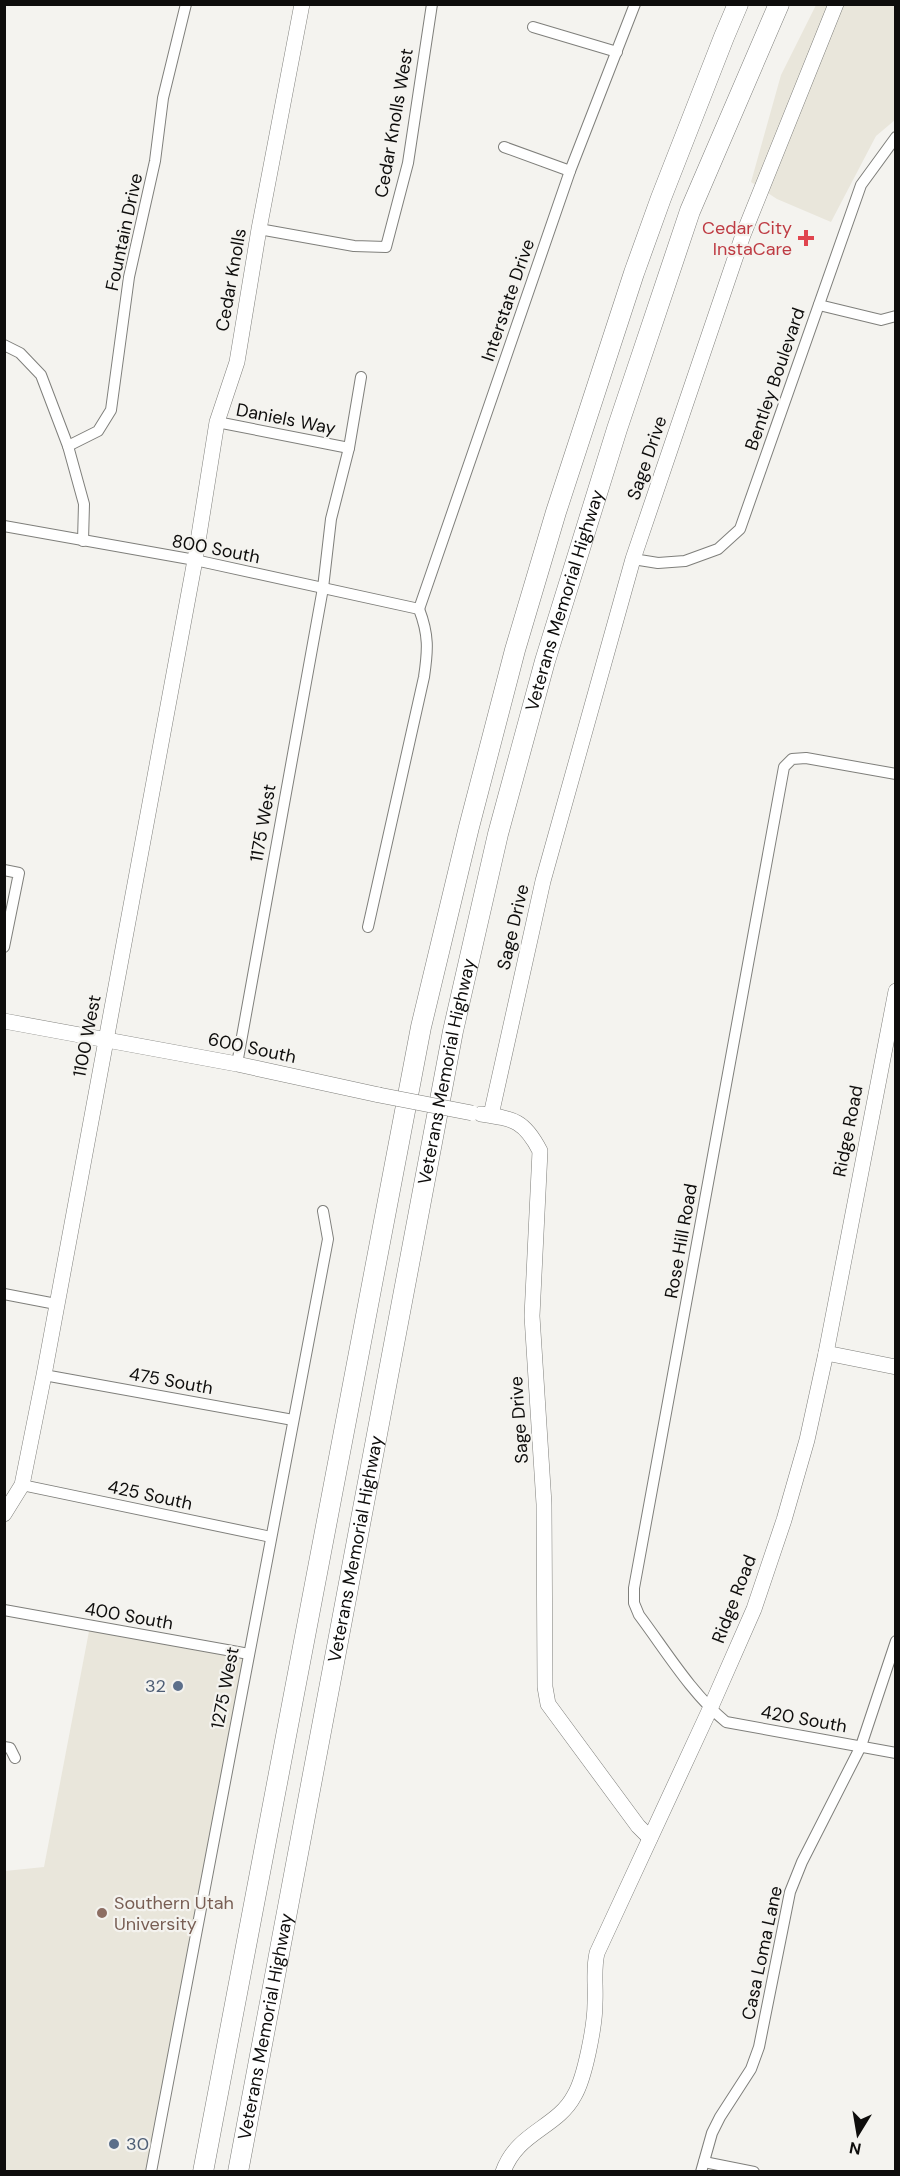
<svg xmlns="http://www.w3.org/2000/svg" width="900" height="2176" font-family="'DM Sans',sans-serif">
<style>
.built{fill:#e9e6db}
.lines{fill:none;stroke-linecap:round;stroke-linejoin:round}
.street-casing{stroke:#7f7f7b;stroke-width:12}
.secondary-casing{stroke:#7f7f7b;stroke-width:16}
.highway-casing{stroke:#7f7f7b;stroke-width:21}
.street{stroke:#fff;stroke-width:10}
.secondary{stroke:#fff;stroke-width:15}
.highway{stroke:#fff;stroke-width:20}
.secondary-bridge-casing{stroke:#7f7f7b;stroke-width:16;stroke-linecap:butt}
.secondary-bridge{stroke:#fff;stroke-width:15}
.health-dot{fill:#e0444e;stroke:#f4f3ef;stroke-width:2}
.service-dot{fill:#5c6f8a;stroke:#f4f3ef;stroke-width:2}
.education-dot{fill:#8d6e63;stroke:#f4f3ef;stroke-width:2}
.labels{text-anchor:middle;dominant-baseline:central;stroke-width:4.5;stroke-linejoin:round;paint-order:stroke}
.street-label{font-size:18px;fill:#0e0d0c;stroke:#f4f3ef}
.health-label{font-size:18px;fill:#be3a42;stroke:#f4f3ef;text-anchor:end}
.service-label{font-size:18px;fill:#4e5e75;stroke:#f4f3ef;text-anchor:end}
.education-label{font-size:18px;fill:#785e54;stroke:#f4f3ef;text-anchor:start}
</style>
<rect width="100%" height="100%" fill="#f4f3ef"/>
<g class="built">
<polygon points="816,5 895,5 895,120 876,136 831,222 777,199 751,182 781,75"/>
<polygon points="90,1626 249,1654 152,2171 5,2172 5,1871 44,1867"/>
</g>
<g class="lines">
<defs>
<g id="street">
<polyline points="533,27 617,52"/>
<polyline points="504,147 570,171"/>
<polyline points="259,229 354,246 386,247 408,163 432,4"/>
<polyline points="819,305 881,320 896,316"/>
<polyline points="4,345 20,353 41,375 68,446 84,504 83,541"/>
<polyline points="217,422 349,448"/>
<polyline points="68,446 98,431 111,410 129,277 155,161 163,98 186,4"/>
<polyline points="4,526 195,560 419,609"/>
<polyline points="633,559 658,563 685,561 718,549 740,529 861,185 896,137"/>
<polyline points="419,609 570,171 635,4"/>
<path d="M896,774L806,758L792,759L784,767L634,1588V1603L639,1615C666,1651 691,1693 726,1722L896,1753"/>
<polyline points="4,870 19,873 4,947"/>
<path d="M368,927L424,677C428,650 429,635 419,609"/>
<polyline points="237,1064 323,588 331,519 349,448 361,377"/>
<polyline points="4,1294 56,1304"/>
<polyline points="44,1375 293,1420"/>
<polyline points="22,1485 271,1537"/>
<polyline points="4,1610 249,1654"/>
<polyline points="4,1747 10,1748 15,1758"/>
<polyline points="704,2162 754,2172"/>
<polyline points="151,2172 328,1239 323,1211"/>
<polyline points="701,2172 712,2133 720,2117 751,2069 759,2047 790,1892 802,1862 861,1746 896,1641"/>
</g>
<g id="secondary">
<polyline points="4,1021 237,1064 379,1095"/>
<path d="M481,1114C514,1119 524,1120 540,1151L532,1316L544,1504L545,1687L548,1704L638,1826L650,1838"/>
<polyline points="491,1115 543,881 633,559 743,235 836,4"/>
<polyline points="826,1353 896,1367"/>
<polyline points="4,1514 22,1485 44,1375 195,560 217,422 237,362 259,229 302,4"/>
<path d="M503,2172C517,2132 557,2128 574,2096C585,2078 595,2025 595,2003C596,1985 593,1970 597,1953L710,1709L754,1609L784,1520L807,1440L826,1353L896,991"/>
</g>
<g id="highway">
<polyline points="203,2172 421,1027 469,827 515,650 556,512 634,273 661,198 724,37 738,4"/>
<path id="s1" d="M238,2172L453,1031L498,834L545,661L617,429L690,211L779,4"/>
</g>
</defs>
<use href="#street" class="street-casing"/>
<use href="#secondary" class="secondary-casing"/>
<use href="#highway" class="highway-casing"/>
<use href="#street" class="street"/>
<use href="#secondary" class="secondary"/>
<use href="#highway" class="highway"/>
<defs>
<polyline id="secondary-bridge" points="379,1095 472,1113"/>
</defs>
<use href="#secondary-bridge" class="secondary-bridge-casing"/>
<use href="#secondary-bridge" class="secondary-bridge"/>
</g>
<path class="health-dot" d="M803 229h6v6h6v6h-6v6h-6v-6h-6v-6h6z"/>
<g class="service-dot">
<circle cx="178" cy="1686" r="6"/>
<circle cx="114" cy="2144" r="6"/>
</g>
<circle class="education-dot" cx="102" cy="1913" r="6"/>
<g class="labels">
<g class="street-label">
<text transform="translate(394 123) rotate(-80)">Cedar Knolls West</text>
<text transform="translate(124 232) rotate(-78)">Fountain Drive</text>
<text transform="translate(231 280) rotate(-80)">Cedar Knolls</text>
<text transform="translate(508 300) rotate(-71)">Interstate Drive</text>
<text transform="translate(775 379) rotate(-71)">Bentley Boulevard</text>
<text transform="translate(286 419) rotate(11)">Daniels Way</text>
<text transform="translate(647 458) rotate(-71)">Sage Drive</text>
<text transform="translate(216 549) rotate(11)">800 South</text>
<text stroke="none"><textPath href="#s1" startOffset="1606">Veterans Memorial Highway</textPath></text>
<text transform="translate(263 823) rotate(-80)">1175 West</text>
<text transform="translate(513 927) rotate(-77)">Sage Drive</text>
<text transform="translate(87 1036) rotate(-79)">1100 West</text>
<text transform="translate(252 1048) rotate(12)">600 South</text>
<text stroke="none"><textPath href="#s1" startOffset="1120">Veterans Memorial Highway</textPath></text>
<text transform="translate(848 1131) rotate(-79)">Ridge Road</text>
<text transform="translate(681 1241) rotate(-80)">Rose Hill Road</text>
<text transform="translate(171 1381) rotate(10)">475 South</text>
<text transform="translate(519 1420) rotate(-94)">Sage Drive</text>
<text transform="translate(150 1495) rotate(12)">425 South</text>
<text stroke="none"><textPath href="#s1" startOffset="634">Veterans Memorial Highway</textPath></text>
<text transform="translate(734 1599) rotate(-69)">Ridge Road</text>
<text transform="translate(129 1616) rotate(10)">400 South</text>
<text transform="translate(225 1688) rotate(-79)">1275 West</text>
<text transform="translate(804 1719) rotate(10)">420 South</text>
<text transform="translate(762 1953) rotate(-78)">Casa Loma Lane</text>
<text stroke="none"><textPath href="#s1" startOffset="148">Veterans Memorial Highway</textPath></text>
</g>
<g class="health-label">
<text x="792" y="228">Cedar City<tspan x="792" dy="21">InstaCare</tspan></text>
</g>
<g class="service-label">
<text x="166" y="1686">32</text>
<text x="126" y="2144" text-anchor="start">30</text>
</g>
<g class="education-label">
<text x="114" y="1903">Southern Utah<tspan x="114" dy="21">University</tspan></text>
</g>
</g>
<rect width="900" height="2176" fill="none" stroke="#0e0d0c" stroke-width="12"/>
<g transform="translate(858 2134) rotate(191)" stroke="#f4f3ef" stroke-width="4.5" paint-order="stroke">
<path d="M0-4.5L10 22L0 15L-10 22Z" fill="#0e0d0c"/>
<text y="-9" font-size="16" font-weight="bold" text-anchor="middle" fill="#0e0d0c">N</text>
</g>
</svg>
